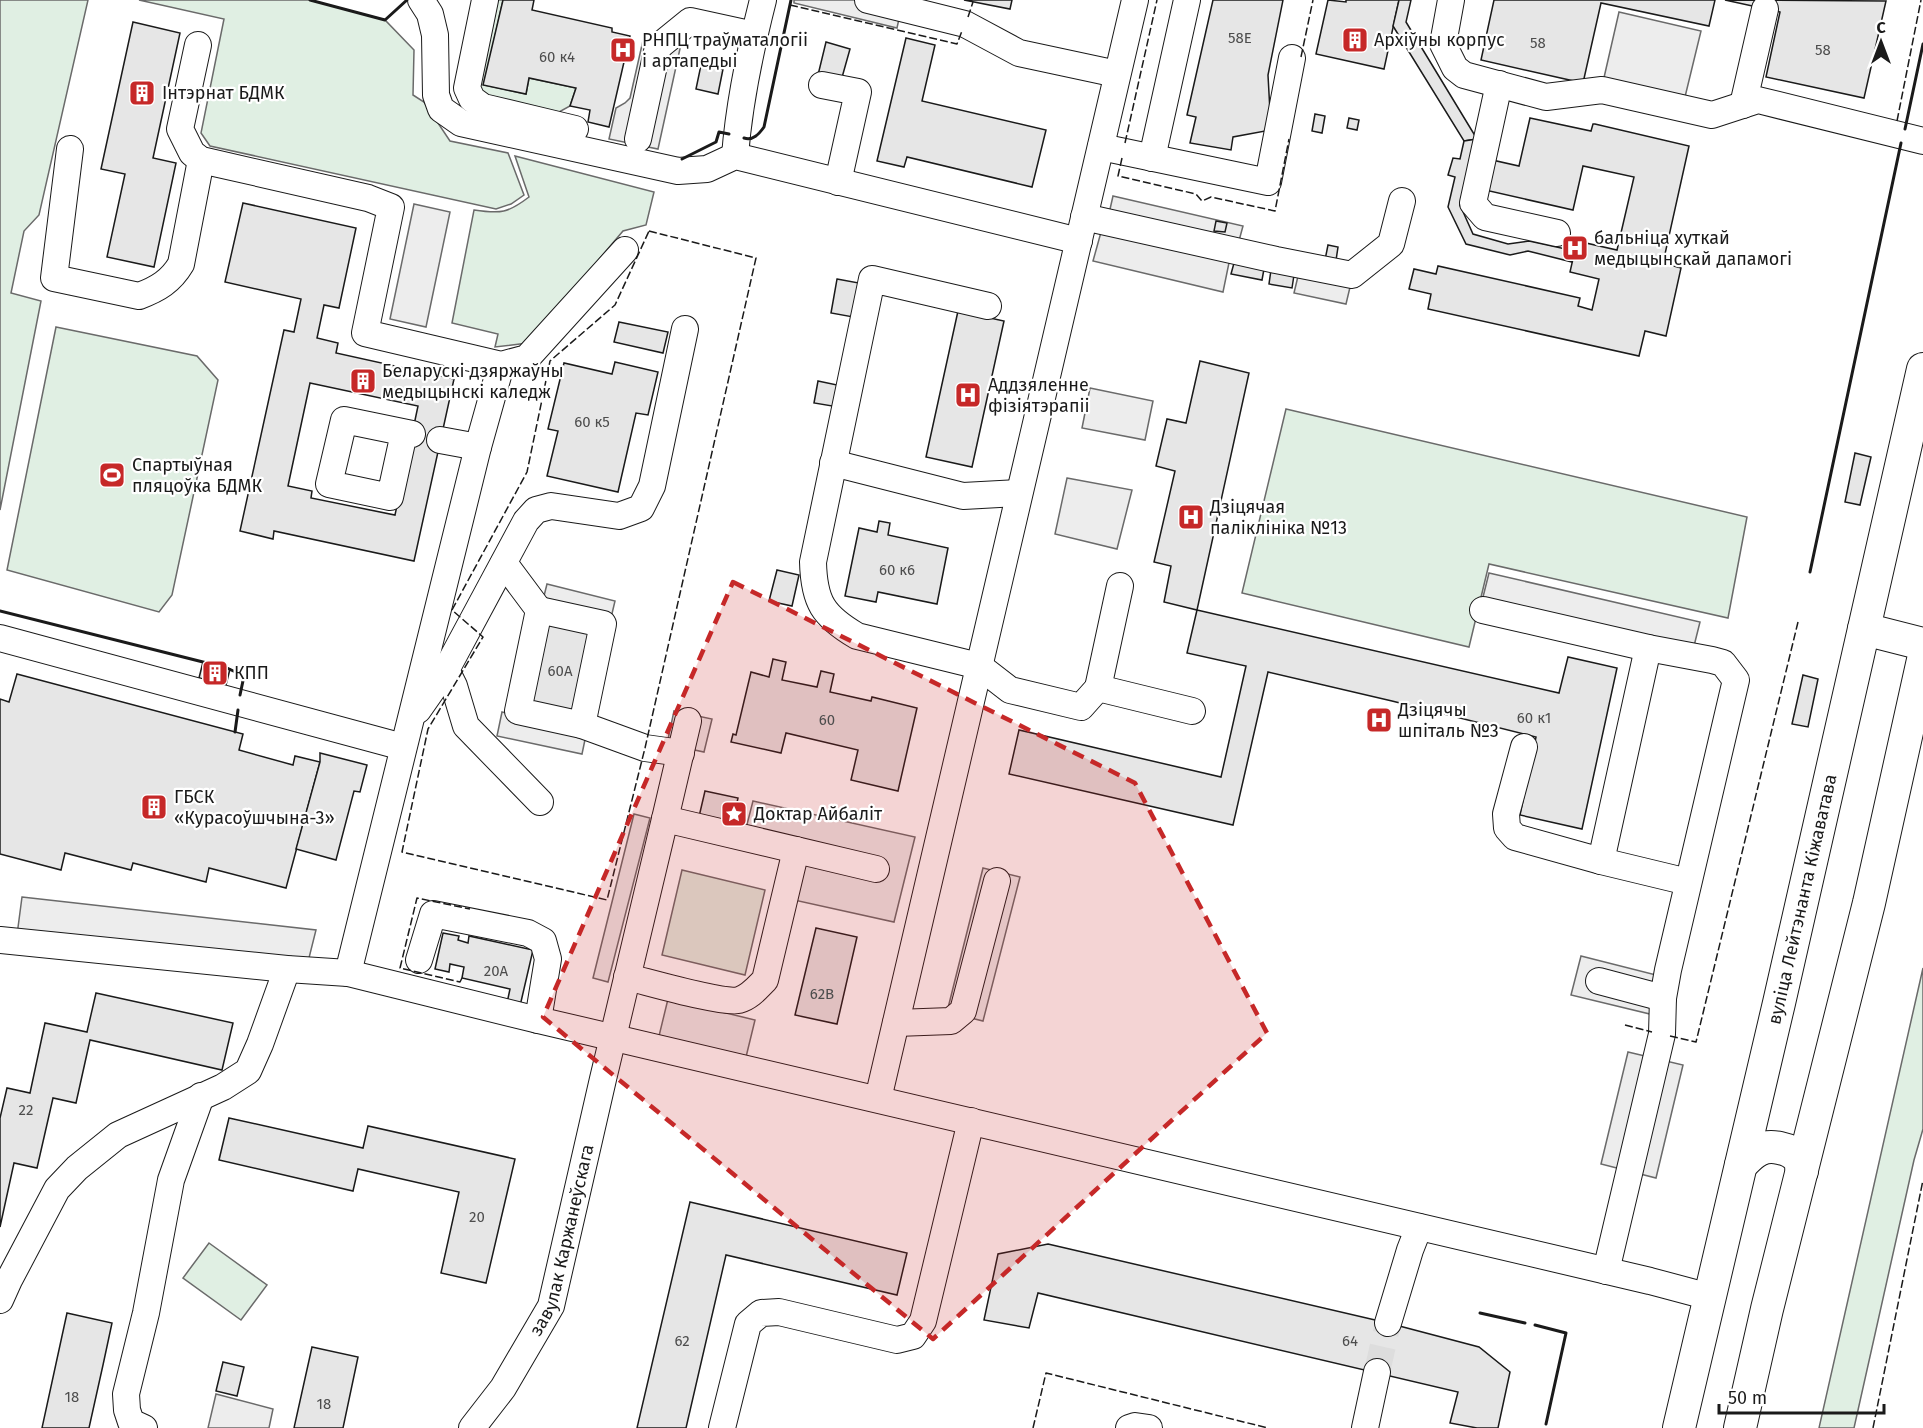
<svg xmlns="http://www.w3.org/2000/svg" width="1923" height="1428" font-family="'Fira Sans',sans-serif">
<style>
.green{fill:#e0efe3;stroke:#6a6a6a;stroke-width:1.5}
.parking{fill:#ededed;stroke:#6a6a6a;stroke-width:1.5}
.building{fill:#e6e6e6;stroke:#1a1a1a;stroke-width:1.5;fill-rule:evenodd}
.lines{fill:none;stroke-linecap:round;stroke-linejoin:round}
.minor-tunnel{stroke:#ddd;stroke-width:26;stroke-dasharray:26 13;stroke-linecap:butt}
.minor-casing{stroke:#1a1a1a;stroke-width:28}
.major-casing{stroke:#1a1a1a;stroke-width:34}
.minor{stroke:#fff;stroke-width:26}
.major{stroke:#fff;stroke-width:32}
.fence{stroke:#1a1a1a;stroke-width:1.5;stroke-dasharray:8 3;stroke-linecap:butt}
.wall{stroke:#1a1a1a;stroke-width:3}
.marked{fill:#c62828;fill-opacity:0.2;stroke:#c62828;stroke-width:4.5;stroke-dasharray:12 8;stroke-linejoin:round}
.labels{text-anchor:middle;dominant-baseline:central;stroke-width:4.5;stroke-linejoin:round;paint-order:stroke}
.number-label{font-size:15px;fill:#4d4d4d}
.poi-label{font-size:18px;fill:#1a1a1a;stroke:#fff;text-anchor:start}
.street-label{font-size:18px;fill:#1a1a1a;stroke:#fff}
</style>
<rect width="100%" height="100%" fill="#fff"/>
<g class="green">
<polygon points="0,0 88,0 39,215 24,231 11,293 41,301 0,510"/>
<polygon points="139,0 310,0 385,20 414,50 413,95 424,102 450,141 508,153 524,195 511,204 496,209 210,146 201,133 224,19"/>
<polygon points="492,0 503,0 484,85 526,94 529,78 576,88 570,106 550,117 474,91"/>
<path d="M515,156L654,192L646,225L623,231L528,343L495,347L498,334L452,323L474,210C501,214 508,213 529,197Z"/>
<polygon points="56,327 197,356 218,380 172,595 159,612 7,570"/>
<polygon points="1286,409 1747,517 1728,618 1489,564 1469,647 1242,593"/>
<polygon points="682,870 765,890 745,975 662,955"/>
<polygon points="1923,968 1923,1129 1914,1160 1854,1428 1819,1428"/>
<polygon points="209,1243 267,1285 241,1320 183,1278"/>
</g>
<g class="parking">
<polygon points="794,0 903,0 897,28 794,3"/>
<polygon points="1619,12 1701,31 1684,101 1603,82"/>
<polygon points="644,36 681,44 658,149 609,139 616,108 625,103 630,98"/>
<polygon points="1113,196 1243,226 1237,248 1108,218"/>
<polygon points="414,204 450,212 426,327 390,319"/>
<polygon points="1103,225 1231,253 1223,292 1093,261"/>
<polygon points="1299,272 1351,283 1346,304 1294,293"/>
<polygon points="1090,388 1153,401 1145,440 1082,428"/>
<polygon points="1067,478 1132,490 1117,549 1055,534"/>
<polygon points="1489,573 1700,622 1693,650 1482,601"/>
<polygon points="547,584 615,601 610,622 542,604"/>
<polygon points="674,711 712,719 704,752 667,744"/>
<polygon points="502,712 587,730 582,754 497,736"/>
<polygon points="753,801 915,837 894,922 794,900 805,853 743,840"/>
<polygon points="634,814 650,818 608,982 593,978"/>
<polygon points="983,868 1020,877 983,1021 947,1012"/>
<polygon points="22,897 316,930 308,962 17,935"/>
<polygon points="1581,956 1664,977 1654,1015 1571,995"/>
<polygon points="668,999 755,1020 746,1057 659,1036"/>
<polygon points="1628,1052 1683,1065 1656,1178 1601,1164"/>
<polygon points="216,1394 273,1409 269,1428 208,1428"/>
</g>
<g class="building">
<polygon points="503,0 534,0 532,10 612,28 612,32 630,36 609,127 588,122 590,110 570,106 576,88 529,78 526,94 483,85"/>
<polygon points="964,0 1012,0 1010,9"/>
<polygon points="1213,0 1283,0 1268,75 1271,130 1233,137 1231,150 1190,143 1196,117 1187,115"/>
<polygon points="1328,0 1346,2 1346,0 1399,0 1384,69 1316,54"/>
<polygon points="1399,0 1411,0 1406,22 1477,139 1464,141 1393,26"/>
<polygon points="1494,0 1715,0 1709,26 1601,3 1583,83 1481,60"/>
<polygon points="1725,0 1886,1 1864,98 1766,77 1780,12"/>
<polygon points="133,22 180,33 153,158 176,163 154,267 107,257 125,174 101,169"/>
<polygon points="906,38 935,45 922,101 1046,130 1032,187 907,157 904,167 877,161"/>
<polygon points="826,42 850,49 841,81 818,75"/>
<polygon points="701,65 723,69 718,94 696,89"/>
<polygon points="1315,114 1325,116 1322,133 1312,131"/>
<polygon points="1349,118 1359,120 1357,130 1347,128"/>
<polygon points="1530,118 1591,131 1593,124 1595,124 1689,146 1663,263 1681,268 1666,336 1645,331 1639,356 1428,309 1431,294 1409,289 1414,269 1436,274 1438,266 1580,298 1578,306 1592,310 1599,279 1570,272 1577,241 1617,250 1634,177 1583,166 1573,210 1485,190 1492,160 1519,166"/>
<polygon points="1477,139 1460,205 1473,234 1508,244 1529,241 1575,251 1572,262 1528,251 1510,255 1466,244 1448,207 1455,177 1448,175 1453,158 1460,159 1464,141"/>
<path d="M243,203L356,228L339,308L324,305L317,338L338,343L336,353L454,379L414,561L274,531L273,539L240,531L284,330L294,332L301,299L225,282ZM310,383L418,406L395,515L311,498L312,491L288,486Z"/>
<polygon points="1216,221 1227,223 1225,232 1214,231"/>
<polygon points="1328,245 1338,247 1335,267 1324,265"/>
<polygon points="1234,263 1264,269 1262,280 1231,274"/>
<polygon points="1271,270 1294,275 1292,288 1269,284"/>
<polygon points="837,279 859,283 853,317 831,313"/>
<polygon points="958,311 1004,321 972,467 926,457"/>
<polygon points="619,322 668,332 663,353 614,342"/>
<polygon points="1200,361 1249,373 1197,610 1164,602 1171,566 1154,562 1175,471 1156,466 1167,419 1186,423"/>
<polygon points="615,362 658,372 648,415 636,413 618,492 547,476 558,431 548,429 564,363 612,374"/>
<polygon points="818,381 842,386 838,407 814,403"/>
<polygon points="1855,453 1871,457 1860,505 1845,502"/>
<polygon points="879,521 890,523 888,535 948,548 937,604 878,592 876,602 845,596 859,528 877,532"/>
<polygon points="777,570 799,575 792,606 769,601"/>
<polygon points="1197,610 1559,693 1568,657 1617,668 1582,829 1520,815 1536,737 1392,701 1268,672 1233,825 1009,774 1019,730 1221,777 1246,666 1187,653"/>
<polygon points="547,622 592,632 573,719 528,709"/>
<polygon points="773,659 786,662 782,680 817,687 821,671 834,674 830,692 871,701 872,697 917,708 898,791 851,780 858,750 786,733 781,753 731,742 733,734 736,735 751,672 769,677"/>
<polygon points="203,662 230,669 226,685 199,678"/>
<polygon points="17,674 243,734 239,750 293,765 295,756 320,762 286,888 209,868 206,882 133,863 131,870 65,853 61,870 0,854 0,699 9,702"/>
<polygon points="1803,675 1818,679 1808,727 1792,724"/>
<polygon points="320,753 367,765 360,792 354,791 336,860 296,849 320,762"/>
<polygon points="705,791 738,798 731,829 698,821"/>
<polygon points="816,928 857,937 837,1024 795,1015"/>
<polygon points="443,933 459,936 458,940 468,943 469,936 533,950 520,1006 507,1003 510,989 462,978 464,967 450,964 449,972 435,969"/>
<polygon points="96,993 233,1023 222,1070 90,1040 76,1103 53,1098 37,1168 14,1163 0,1227 0,1118 7,1088 30,1093 45,1023 87,1032"/>
<polygon points="229,1118 363,1148 368,1126 515,1159 486,1283 441,1273 459,1192 358,1169 353,1191 219,1160"/>
<polygon points="690,1202 907,1253 897,1295 726,1255 686,1428 637,1428"/>
<polygon points="1048,1244 1388,1323 1479,1347 1510,1372 1498,1428 1477,1428 1450,1423 1458,1392 1038,1293 1029,1328 984,1320 998,1254"/>
<polygon points="67,1313 112,1323 103,1365 89,1428 42,1428"/>
<polygon points="312,1347 358,1357 343,1428 294,1428"/>
<polygon points="223,1362 244,1367 237,1396 216,1391"/>
</g>
<g class="lines">
<polyline class="minor-tunnel" points="1377,1372 1388,1323"/>
<defs>
<g id="minor">
<polyline points="421,0 430,14 435,35 436,95 441,109 461,123 678,171 707,169 735,156 1079,241"/>
<polyline points="485,0 467,88 472,99 483,107 575,129"/>
<polyline points="868,0 965,24 1019,53 1117,74"/>
<polyline points="1451,0 1443,44 1455,68 1464,75 1546,97 1602,90 1712,115 1758,100 1923,141"/>
<polyline points="198,45 180,129 192,153 201,160 368,198 391,207 365,333 501,365 527,358 625,250"/>
<polyline points="1499,84 1473,203 1485,217 1557,233"/>
<polyline points="822,85 858,92 838,182"/>
<polyline points="1743,105 1765,9"/>
<polyline points="638,139 658,47 690,21 754,35"/>
<polyline points="1101,147 1268,182 1292,58"/>
<path d="M70,149L54,278L139,296C158,289 171,281 181,264L201,160"/>
<path d="M735,156C739,104 750,51 763,0"/>
<polyline points="1152,158 1187,0"/>
<polyline points="1084,217 1276,260 1352,275 1391,244 1402,201"/>
<path d="M988,306L872,279L813,562C814,602 823,616 857,636L979,666L1010,690L1081,707L1098,688L1192,711"/>
<polyline points="404,433 390,497 329,484 344,420 412,434"/>
<polyline points="440,440 478,447"/>
<polyline points="833,463 963,496 1019,493"/>
<polyline points="504,563 539,610 518,711 582,725 645,748 681,753"/>
<polyline points="539,610 603,624 582,725"/>
<polyline points="1483,610 1648,648 1712,660 1723,663 1736,680 1668,970 1663,998 1662,1034 1606,1271"/>
<polyline points="0,638 403,747"/>
<polyline points="1648,648 1601,861 1688,882"/>
<polyline points="446,670 454,686 466,726 540,802"/>
<polyline points="1098,688 1120,586"/>
<polyline points="418,710 446,670 526,521 536,510 551,506 619,516 641,508 652,486 685,329"/>
<polyline points="1524,747 1506,814 1507,828 1515,837 1601,861"/>
<polyline points="665,819 688,721"/>
<polyline points="0,940 287,969 348,973 538,1020 1650,1281 1710,1297"/>
<polyline points="419,960 433,914 528,933 543,941 548,959 538,1020"/>
<polyline points="348,973 478,447 501,365"/>
<path d="M627,977C648,982 723,1004 739,1000C750,997 757,988 765,980L796,850"/>
<polyline points="1599,981 1663,998"/>
<polyline points="896,1023 951,1021 963,1011 997,881"/>
<polyline points="878,1099 1135,0"/>
<polyline points="0,1300 9,1280 57,1189 77,1168 118,1135 223,1087 248,1071 260,1044 287,969"/>
<polyline points="1388,1323 1410,1250 1419,1227"/>
<polyline points="144,1428 131,1422 127,1410 126,1394 146,1313 171,1180 201,1096"/>
<path id="s1" d="M472,1428L503,1388L551,1306L603,1079L665,819L876,869"/>
<polyline points="722,1428 748,1324 761,1313 779,1312 897,1340 913,1336 923,1321 971,1121"/>
<polyline points="1129,1428 1135,1426 1149,1428"/>
<polyline points="1365,1428 1377,1372"/>
</g>
<g id="major">
<polyline points="1864,629 1923,644"/>
<path d="M1741,1165C1746,1160 1752,1153 1759,1150C1770,1144 1790,1148 1798,1158C1801,1162 1801,1167 1802,1171"/>
<path id="s2" d="M1679,1428L1779,1003L1923,369"/>
<polyline points="1740,1428 1767,1309 1869,903 1923,660"/>
</g>
</defs>
<use href="#minor" class="minor-casing"/>
<use href="#major" class="major-casing"/>
<use href="#minor" class="minor"/>
<use href="#major" class="major"/>
<g class="fence">
<polyline points="790,5 957,44 962,31"/>
<polyline points="968,17 973,2"/>
<polyline points="1301,57 1313,0"/>
<polyline points="1897,121 1921,0"/>
<polyline points="1125,143 1157,0"/>
<polyline points="1122,158 1118,176 1196,194 1202,201 1211,197 1275,211 1289,139"/>
<polygon points="649,231 756,258 645,748 607,900 402,852 428,729 483,637 452,610 527,472 550,361 615,305"/>
<polyline points="462,978 460,982 400,968 417,898 470,909"/>
<polyline points="1625,1025 1652,1032"/>
<polyline points="1670,1036 1696,1042 1798,622"/>
<polyline points="1033,1428 1046,1373 1268,1428"/>
<polyline points="1873,1428 1923,1180"/>
</g>
<g class="wall">
<polyline points="310,0 385,20 407,0"/>
<polyline points="1905,129 1923,44"/>
<path d="M744,138C753,141 759,134 764,127L791,0"/>
<polyline points="682,159 716,142 719,132 729,134"/>
<polyline points="1810,572 1901,143"/>
<polyline points="0,611 207,663"/>
<polyline points="227,668 244,676 240,695"/>
<polyline points="235,732 238,710"/>
<polyline points="1480,1313 1525,1323"/>
<polyline points="1535,1325 1566,1333 1546,1424"/>
</g>
</g>
<path class="marked" d="M733,582L1135,783L1267,1033L933,1339L543,1017Z"/>
<defs>
<symbol id="building-square" viewBox="-11 -11 22 22"><rect x="-9" y="-9" width="18" height="18" rx="4" fill="#c62828" stroke="#fff"/><path d="M-4-6H4V6H1V3H-1V6H-4ZM-2.5-4.3h1.7v1.8h-1.7ZM.8-4.3h1.7v1.8H.8ZM-2.5-1h1.7V.8h-1.7ZM.8-1h1.7V.8H.8Z" fill="#fff"/></symbol>
<symbol id="hospital-square" viewBox="-11 -11 22 22"><rect x="-9" y="-9" width="18" height="18" rx="4" fill="#c62828" stroke="#fff"/><path d="M-5-5h3v3.5h4V-5h3V5h-3V1.5h-4V5h-3Z" fill="#fff"/></symbol>
<symbol id="stadium-square" viewBox="-11 -11 22 22"><rect x="-9" y="-9" width="18" height="18" rx="4" fill="#c62828" stroke="#fff"/><path d="M0-5a6.5 5 0 1 0 0 10a6.5 5 0 1 0 0-10ZM-3.5-1.8h7v3.6h-7Z" fill="#fff"/></symbol>
<symbol id="sight-square" viewBox="-11 -11 22 22"><rect x="-9" y="-9" width="18" height="18" rx="4" fill="#c62828" stroke="#fff"/><path d="M0-6L1.8-2.2L6-1.7L2.9 1.2L3.7 5.4L0 3.3L-3.7 5.4L-2.9 1.2L-6-1.7L-1.8-2.2Z" fill="#fff"/></symbol>
</defs>
<g fill-rule="evenodd">
<use href="#building-square" x="1340" y="25" width="30" height="30"/>
<use href="#hospital-square" x="608" y="35" width="30" height="30"/>
<use href="#building-square" x="127" y="78" width="30" height="30"/>
<use href="#hospital-square" x="1560" y="233" width="30" height="30"/>
<use href="#building-square" x="348" y="366" width="30" height="30"/>
<use href="#hospital-square" x="953" y="380" width="30" height="30"/>
<use href="#stadium-square" x="97" y="460" width="30" height="30"/>
<use href="#hospital-square" x="1176" y="502" width="30" height="30"/>
<use href="#building-square" x="200" y="658" width="30" height="30"/>
<use href="#hospital-square" x="1364" y="705" width="30" height="30"/>
<use href="#building-square" x="139" y="792" width="30" height="30"/>
<use href="#sight-square" x="719" y="799" width="30" height="30"/>
</g>
<g class="labels">
<g class="number-label">
<text x="1240" y="38">58Е</text>
<text x="1538" y="43">58</text>
<text x="1823" y="50">58</text>
<text x="557" y="57">60 к4</text>
<text x="592" y="422">60 к5</text>
<text x="897" y="570">60 к6</text>
<text x="560" y="671">60А</text>
<text x="1534" y="718">60 к1</text>
<text x="827" y="720">60</text>
<text x="496" y="971">20А</text>
<text x="822" y="994">62В</text>
<text x="26" y="1110">22</text>
<text x="477" y="1217">20</text>
<text x="682" y="1341">62</text>
<text x="1350" y="1341">64</text>
<text x="72" y="1397">18</text>
<text x="324" y="1404">18</text>
</g>
<g class="poi-label">
<text x="642" y="40">РНПЦ траўматалогіі<tspan x="642" dy="21">і артапедыі</tspan></text>
<text x="1374" y="40">Архіўны корпус</text>
<text x="162" y="93">Інтэрнат БДМК</text>
<text x="1594" y="238">бальніца хуткай<tspan x="1594" dy="21">медыцынскай дапамогі</tspan></text>
<text x="382" y="371">Беларускі дзяржаўны<tspan x="382" dy="21">медыцынскі каледж</tspan></text>
<text x="988" y="385">Аддзяленне<tspan x="988" dy="21">фізіятэрапіі</tspan></text>
<text x="132" y="465">Спартыўная<tspan x="132" dy="21">пляцоўка БДМК</tspan></text>
<text x="1210" y="507">Дзіцячая<tspan x="1210" dy="21">паліклініка №13</tspan></text>
<text x="234" y="673">КПП</text>
<text x="1398" y="710">Дзіцячы<tspan x="1398" dy="21">шпіталь №3</tspan></text>
<text x="174" y="797">ГБСК<tspan x="174" dy="21">«Курасоўшчына-3»</tspan></text>
<text x="754" y="814">Доктар Айбаліт</text>
</g>
<g class="street-label">
<text stroke="none"><textPath href="#s2" startOffset="543">вуліца Лейтэнанта Кіжаватава</textPath></text>
<text stroke="none"><textPath href="#s1" startOffset="212">завулак Каржанеўскага</textPath></text>
</g>
</g>
<g transform="translate(1881 42)" stroke="#ffffff" stroke-width="4.5" paint-order="stroke">
<path d="M0-4.5L10 22L0 15L-10 22Z" fill="#1a1a1a"/>
<text y="-9" font-size="16" font-weight="bold" text-anchor="middle" fill="#1a1a1a">С</text>
</g>
<path d="M1719 1404v9h165v-9" fill="none" stroke="#1a1a1a" stroke-width="3"/>
<text x="1728" y="1404" font-size="18" fill="#1a1a1a" stroke="#ffffff" stroke-width="4.5" paint-order="stroke">50 m</text>
</svg>
